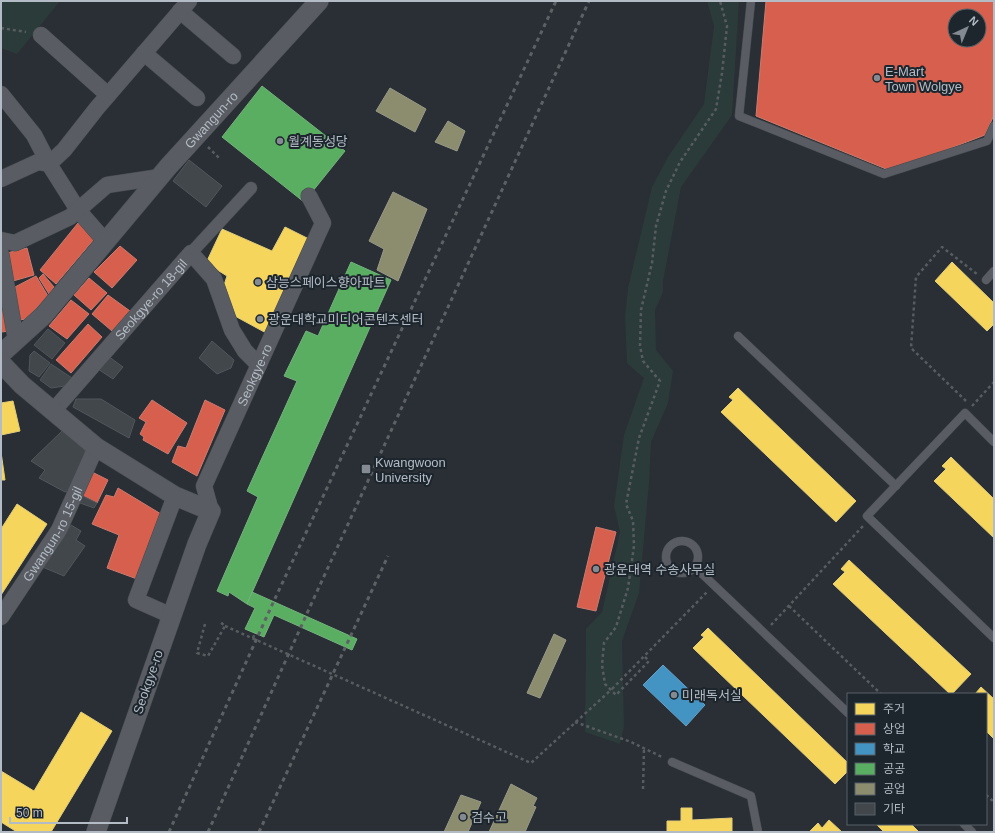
<svg xmlns="http://www.w3.org/2000/svg" width="995" height="833" font-family="Helvetica,'Noto Sans KR',sans-serif">
<style>
.green{fill:#2a3b3a}
.homes{fill:#f6d55c;stroke:#e2cd7b}
.shops{fill:#d6604d;stroke:#cc7b71;fill-rule:evenodd}
.schools{fill:#4393c3;stroke:#659fc3}
.public{fill:#5aae61;stroke:#75b27f}
.industry{fill:#8c8c6e;stroke:#989a88}
.building{fill:#42474c;stroke:#50565b}
.lines{fill:none;stroke-linecap:round;stroke-linejoin:round}
.service-casing{stroke:#464b4f;stroke-width:9}
.pedestrian-casing{stroke:#464b4f;stroke-width:13}
.minor-casing{stroke:#464b4f;stroke-width:17}
.tertiary-casing{stroke:#464b4f;stroke-width:20}
.path{stroke:#575c60;stroke-width:2.5;stroke-dasharray:3 3;stroke-linecap:butt}
.service{stroke:#595c62;stroke-width:8}
.pedestrian{stroke:#595c62;stroke-width:12}
.minor{stroke:#595c62;stroke-width:16}
.tertiary{stroke:#595c62;stroke-width:19}
.rail{stroke:#5d6166;stroke-width:3;stroke-dasharray:4 4;stroke-linecap:butt}
.path-bridge{stroke:#575c60;stroke-width:2.5;stroke-dasharray:3 3;stroke-linecap:butt}
.poi-dot{fill:#838a92;stroke:#1d252d;stroke-width:1.5}
.labels{text-anchor:middle;dominant-baseline:central;stroke-width:4;stroke-linejoin:round;paint-order:stroke}
.poi-label{font-size:13px;fill:#b3bbc4;stroke:#1d252d;text-anchor:start}
.street-label{font-size:13px;fill:#b3bbc4;stroke:#1d252d}
</style>
<rect width="100%" height="100%" fill="#292f34"/>
<g class="green">
<polygon points="1,1 60,1 17,54 1,48"/>
<polygon points="707,1 739,1 732,115 681,187 663,281 663,292 655,310 656,350 673,371 668,403 651,442 649,483 639,593 622,641 624,727 620,744 585,732 586,629 602,612 620,532 614,506 624,435 644,378 627,363 625,317 628,288 652,187 668,157 704,104 714,26"/>
</g>
<g class="homes">
<polygon points="285,227 311,240 268,334 233,315 223,288 227,276 206,263 222,229 272,251"/>
<polygon points="952,262 994,303 994,326 993,325 987,331 935,281"/>
<polygon points="738,388 856,501 836,522 721,412 733,400 729,397"/>
<polygon points="13,401 20,431 1,435 1,403"/>
<polygon points="1,452 5,480 1,480"/>
<polygon points="951,457 994,499 994,538 934,481 946,469 942,466"/>
<polygon points="17,504 47,524 1,595 1,529"/>
<polygon points="849,560 971,674 952,694 950,694 833,584 845,572 841,569"/>
<polygon points="708,628 848,763 848,771 835,784 693,648 704,637 701,635"/>
<polygon points="981,687 994,699 994,739 986,731 986,694 975,694"/>
<polygon points="81,712 112,731 51,832 17,832 1,822 1,771 34,791"/>
<polygon points="681,808 692,808 692,820 732,818 732,832 667,832 667,821 681,821"/>
<polygon points="829,820 842,832 809,832 818,823 822,828"/>
<polygon points="876,824 911,824 919,832 884,832"/>
</g>
<g class="shops">
<path d="M766,1H994V115L985,135L891,171L756,116ZM955,16H979V40H955Z"/>
<polygon points="78,223 96,237 56,284 40,270"/>
<polygon points="120,246 137,260 112,288 94,272"/>
<polygon points="27,248 34,275 13,281 7,253"/>
<polygon points="43,274 54,287 49,294 39,278"/>
<polygon points="36,276 48,296 26,319 19,320 15,287"/>
<polygon points="89,278 107,293 91,310 74,295"/>
<polygon points="1,287 11,331 1,332"/>
<polygon points="108,295 130,311 112,331 92,314"/>
<polygon points="71,300 89,314 67,339 49,326"/>
<polygon points="88,324 102,337 71,373 56,360"/>
<polygon points="152,400 187,423 168,454 143,440 144,437 140,434 146,422 139,418"/>
<polygon points="205,400 225,410 197,476 172,462 178,446 186,448"/>
<polygon points="92,472 108,480 97,503 81,495"/>
<polygon points="118,488 161,514 137,579 107,568 119,535 92,524 106,495 114,497"/>
<polygon points="596,527 616,532 596,611 577,607"/>
</g>
<polygon class="schools" points="663,665 705,705 686,726 643,685"/>
<g class="public">
<polygon points="262,86 345,151 304,202 222,137"/>
<polygon points="351,262 391,280 247,604 229,592 228,596 217,591 258,497 247,491 297,381 284,376 306,331 318,336"/>
<polygon points="252,592 357,639 352,650 274,615 264,637 245,629 255,608 247,604"/>
</g>
<g class="industry">
<polygon points="390,88 426,109 415,132 376,111"/>
<polygon points="448,121 465,131 457,151 435,142"/>
<polygon points="393,192 427,209 398,281 377,270 384,249 369,241"/>
<polygon points="554,634 566,640 540,698 527,693"/>
<polygon points="511,784 537,798 533,806 536,807 525,832 489,832"/>
<polygon points="461,795 481,802 468,832 444,832"/>
</g>
<g class="building">
<polygon points="189,160 222,186 206,207 173,181"/>
<polygon points="48,329 65,343 52,359 34,345"/>
<polygon points="212,341 234,360 231,368 217,374 199,358"/>
<polygon points="34,351 50,363 39,377 29,371 30,355"/>
<polygon points="108,356 123,367 113,379 98,369"/>
<polygon points="51,364 72,378 65,386 51,388 40,380"/>
<polygon points="76,399 101,399 135,420 129,438 73,407"/>
<polygon points="62,431 85,447 85,455 69,491 65,492 39,478 45,470 31,461"/>
<polygon points="83,496 97,503 94,508 80,503"/>
<polygon points="71,525 81,531 76,540 85,546 64,576 40,566 62,540"/>
</g>
<g class="lines">
<defs>
<g id="service">
<polyline points="751,1 739,116 884,174 987,141 994,126"/>
<polyline points="986,280 994,271"/>
<polyline points="738,336 896,486"/>
<polyline points="994,442 965,413 867,516 994,638"/>
<circle cx="682" cy="557" r="16"/>
<polyline points="695,567 848,713"/>
<polyline points="672,762 751,796 758,832"/>
<polyline points="964,824 972,832"/>
</g>
<polyline id="pedestrian" points="191,253 251,188"/>
<g id="minor">
<polyline points="180,11 233,56"/>
<polyline points="41,35 108,95"/>
<polyline points="144,53 197,98"/>
<polyline points="1,94 34,135 49,164 78,210 105,241"/>
<polyline points="1,179 38,162 49,164 64,150 97,108 189,1"/>
<polyline points="1,240 15,243 70,217 107,185 160,177"/>
<polyline points="1,254 16,340"/>
<path id="s1" d="M54,410L191,253L214,279L232,330L245,351L259,365"/>
<path id="s2" d="M211,511L204,486L323,223L309,196"/>
<polyline points="172,616 136,600 175,496"/>
<path id="s3" d="M1,617L59,530L96,447"/>
</g>
<g id="tertiary">
<path id="s4" d="M1,354L44,315L168,167L319,1"/>
<polyline points="1,363 22,385 96,447 175,496 211,511 197,544 96,832"/>
</g>
</defs>
<use href="#service" class="service-casing"/>
<use href="#pedestrian" class="pedestrian-casing"/>
<use href="#minor" class="minor-casing"/>
<use href="#tertiary" class="tertiary-casing"/>
<g class="path">
<polyline points="1,28 26,32"/>
<polyline points="208,147 219,158"/>
<polyline points="966,401 911,348 916,277 942,247 977,274"/>
<polyline points="972,406 994,382"/>
<polyline points="789,606 881,694"/>
<polyline points="205,624 197,653 208,656 225,626 219,621"/>
<polyline points="771,625 863,526"/>
<polyline points="253,638 255,633"/>
<polyline points="645,657 649,661 616,695 605,684 602,665 604,643 616,627 628,588 634,546 633,521 626,504 639,438 660,381 643,361 640,346 641,310 652,263 656,226 666,191 680,162 716,109 722,73 727,26 720,1"/>
<polyline points="612,689 707,592"/>
<polyline points="575,722 631,742 662,757"/>
<polyline points="643,789 644,749"/>
<polyline points="986,795 994,802"/>
</g>
<use href="#service" class="service"/>
<use href="#pedestrian" class="pedestrian"/>
<use href="#minor" class="minor"/>
<use href="#tertiary" class="tertiary"/>
<g class="rail">
<polyline points="169,832 272,605 556,1"/>
<polyline points="208,832 314,598 589,1"/>
<polyline points="259,832 388,556"/>
</g>
<polyline class="path-bridge" points="225,626 531,763 612,689"/>
</g>
<g class="poi-dot">
<circle cx="877" cy="78" r="4"/>
<circle cx="280" cy="141" r="4"/>
<circle cx="258" cy="282" r="4"/>
<circle cx="260" cy="319" r="4"/>
<rect x="361" y="464" width="10" height="10" rx="2"/>
<circle cx="596" cy="569" r="4"/>
<circle cx="674" cy="695" r="4"/>
<circle cx="463" cy="817" r="4"/>
</g>
<g class="labels">
<g class="poi-label">
<text x="885" y="71">E-Mart<tspan x="885" dy="15">Town Wolgye</tspan></text>
<text x="288" y="141">월계동성당</text>
<text x="266" y="282">삼능스페이스향아파트</text>
<text x="268" y="319">광운대학교미디어콘텐츠센터</text>
<text x="375" y="462">Kwangwoon<tspan x="375" dy="15">University</tspan></text>
<text x="604" y="569">광운대역 수송사무실</text>
<text x="682" y="695">미래독서실</text>
<text x="471" y="817">검수고</text>
</g>
<g class="street-label">
<text stroke="none"><textPath href="#s4" startOffset="315">Gwangun-ro</textPath></text>
<text stroke="none"><textPath href="#s1" startOffset="147">Seokgye-ro 18-gil</textPath></text>
<text stroke="none"><textPath href="#s2" startOffset="148">Seokgye-ro</textPath></text>
<text stroke="none"><textPath href="#s3" startOffset="98">Gwangun-ro 15-gil</textPath></text>
<text transform="translate(148 682) rotate(-71)">Seokgye-ro</text>
</g>
</g>
<rect width="995" height="833" fill="none" stroke="#b3bbc4" stroke-width="4"/>
<rect x="847" y="693" width="140" height="132" fill="#1d252d" stroke="#596169"/>
<rect x="855" y="703" width="20" height="12" fill="#f6d55c" stroke="#596169"/>
<text x="883" y="713" font-size="12" fill="#b3bbc4">주거</text>
<rect x="855" y="723" width="20" height="12" fill="#d6604d" stroke="#596169"/>
<text x="883" y="733" font-size="12" fill="#b3bbc4">상업</text>
<rect x="855" y="743" width="20" height="12" fill="#4393c3" stroke="#596169"/>
<text x="883" y="753" font-size="12" fill="#b3bbc4">학교</text>
<rect x="855" y="763" width="20" height="12" fill="#5aae61" stroke="#596169"/>
<text x="883" y="773" font-size="12" fill="#b3bbc4">공공</text>
<rect x="855" y="783" width="20" height="12" fill="#8c8c6e" stroke="#596169"/>
<text x="883" y="793" font-size="12" fill="#b3bbc4">공업</text>
<rect x="855" y="803" width="20" height="12" fill="#42474c" stroke="#596169"/>
<text x="883" y="813" font-size="12" fill="#b3bbc4">기타</text>
<g transform="translate(967 28) rotate(44)"><circle r="19" fill="#1d252d" stroke="#596169"/>
<path d="M0-3L7 15L0 10L-7 15Z" fill="#838a92"/>
<text y="-6" font-size="11" font-weight="bold" text-anchor="middle" fill="#b3bbc4">N</text>
</g>
<path d="M10 817v6h117v-6" fill="none" stroke="#b3bbc4" stroke-width="2"/>
<text x="16" y="817" font-size="12" fill="#b3bbc4" stroke="#1d252d" stroke-width="3" paint-order="stroke">50 m</text>
</svg>
